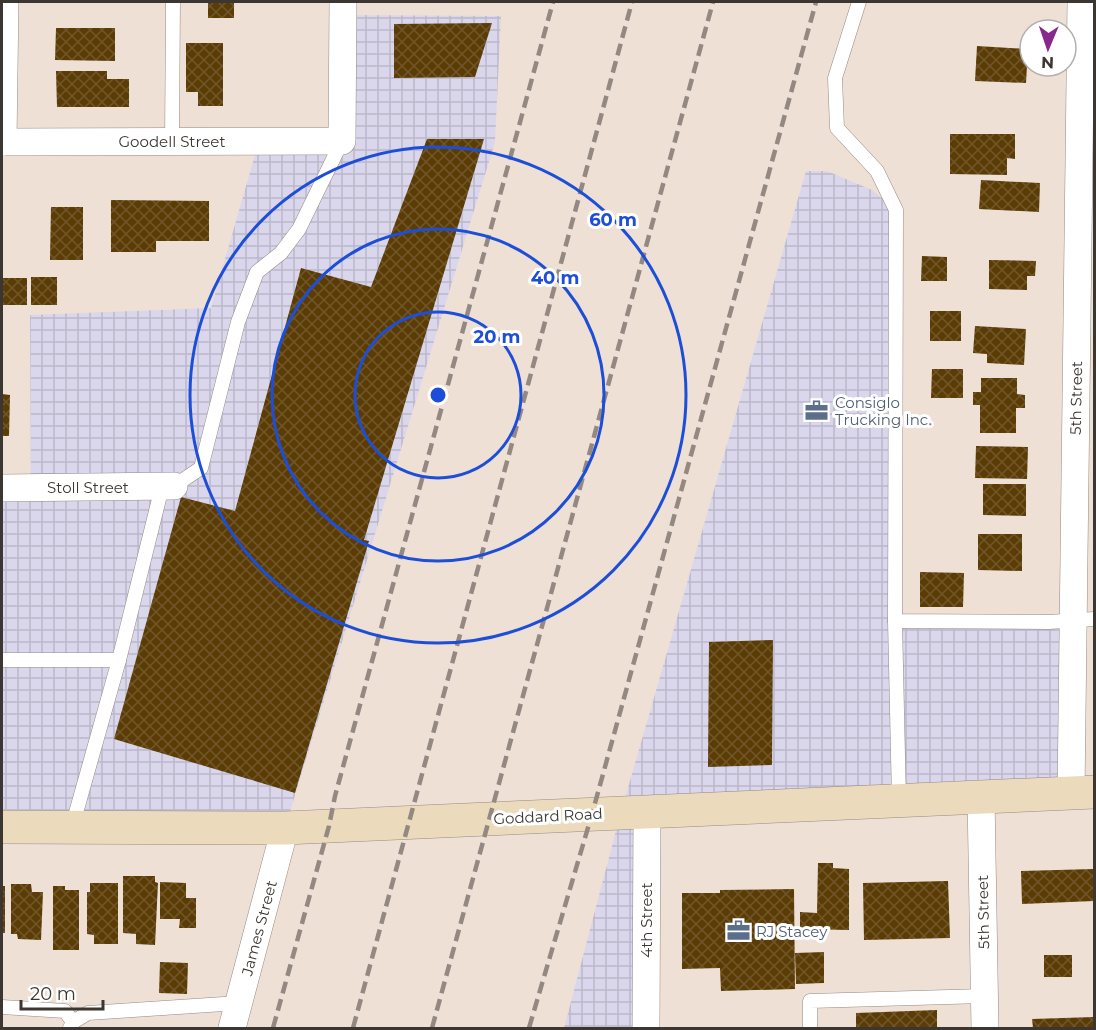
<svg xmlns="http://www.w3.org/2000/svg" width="1096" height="1030" font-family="Montserrat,sans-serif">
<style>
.industrial{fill:url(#industrial-grid)}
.building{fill:url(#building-cross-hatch)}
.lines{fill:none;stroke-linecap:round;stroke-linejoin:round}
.lane-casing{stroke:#978980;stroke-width:15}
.street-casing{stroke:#978980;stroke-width:28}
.secondary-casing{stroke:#978980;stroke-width:34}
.lane{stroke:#fff;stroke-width:14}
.street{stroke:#fff;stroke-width:27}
.secondary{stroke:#ecdabc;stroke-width:33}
.rail{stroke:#948982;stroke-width:4.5;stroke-dasharray:12 6;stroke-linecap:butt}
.ring{fill:none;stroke:#1d4ed8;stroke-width:3}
.labels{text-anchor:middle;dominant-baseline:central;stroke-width:6;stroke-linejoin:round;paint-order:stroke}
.street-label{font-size:15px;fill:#3c3632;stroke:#fff}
.service-label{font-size:15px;fill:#4e5e75;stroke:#fff;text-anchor:start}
.centre{fill:#1d4ed8;stroke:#fff;stroke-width:3}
.ring-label{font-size:18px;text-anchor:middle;font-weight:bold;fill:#1d4ed8;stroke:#fff;stroke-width:6;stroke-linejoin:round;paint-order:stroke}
</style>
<defs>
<pattern id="industrial-grid" width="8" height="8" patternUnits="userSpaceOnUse" patternTransform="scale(1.5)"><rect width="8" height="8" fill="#dad6ec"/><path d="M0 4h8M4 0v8" fill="none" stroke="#bcb8cb"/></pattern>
<pattern id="building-cross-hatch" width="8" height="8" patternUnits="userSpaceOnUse" patternTransform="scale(1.5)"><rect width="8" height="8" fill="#5b3c05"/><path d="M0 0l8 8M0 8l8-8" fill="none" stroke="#70572b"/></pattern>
</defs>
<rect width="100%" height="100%" fill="#efe0d6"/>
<g class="industrial">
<polygon points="342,15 501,16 495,142 285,828 2,827 2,488 31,487 30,315 211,308 259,141 342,140"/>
<polygon points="806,171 827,171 872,190 896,210 895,621 1073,620 1071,794 647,811 646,1028 564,1028 621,812"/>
</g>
<g class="building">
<rect x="208" y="2" width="26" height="16"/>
<polygon points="492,23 475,77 394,78 394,24"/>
<polygon points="56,28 115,28 115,61 55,60"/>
<polygon points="186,43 223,43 223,106 198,106 198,92 186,92"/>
<polygon points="977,46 1028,49 1026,83 975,81"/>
<polygon points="56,71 107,71 107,79 129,79 129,107 57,107"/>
<polygon points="950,134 1015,134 1015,159 1007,158 1007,175 950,174"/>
<polygon points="427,139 484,139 364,540 369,541 295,793 114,739 181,497 235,511 301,268 371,287"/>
<polygon points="981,180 1040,183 1039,212 979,209"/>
<polygon points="111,200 209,201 209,241 156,241 156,252 111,252"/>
<polygon points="51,207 83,207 83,260 50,260"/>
<polygon points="922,256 947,257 947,281 921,281"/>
<polygon points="989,260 1036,261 1035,276 1027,276 1027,290 989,289"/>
<rect x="31" y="277" width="26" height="28"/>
<rect x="2" y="278" width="25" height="27"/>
<rect x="930" y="311" width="31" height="30"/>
<polygon points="975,326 1026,329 1024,365 987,363 987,354 973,353"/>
<polygon points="932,369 963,369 963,398 931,398"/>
<polygon points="981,378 1017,378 1017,394 1025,395 1025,408 1016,408 1016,433 980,433 980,405 973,405 973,392 981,392"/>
<polygon points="2,394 10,395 9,436 2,436"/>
<polygon points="976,446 1028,447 1027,479 975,478"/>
<polygon points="983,484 1026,484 1026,516 983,515"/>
<polygon points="978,534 1022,534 1022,571 978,570"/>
<polygon points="920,572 964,573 963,607 920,607"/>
<polygon points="773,640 772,765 708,767 709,642"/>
<polygon points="818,863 833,863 833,868 849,869 849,930 800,929 800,912 817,913"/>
<polygon points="1094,869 1094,901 1022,904 1021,871"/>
<polygon points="123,876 155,876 155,882 158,883 155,945 136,944 136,934 123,933"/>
<polygon points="948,881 950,938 864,940 863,883"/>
<polygon points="160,882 186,883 186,898 196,898 196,928 179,928 180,919 160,919"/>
<polygon points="90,883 118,883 118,944 94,944 94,935 87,934 87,892 90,892"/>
<polygon points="11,884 31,884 32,892 43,892 41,940 18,939 17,934 11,934"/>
<rect x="2" y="886" width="3" height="47"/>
<polygon points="53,886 65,886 65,890 79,890 79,950 53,950"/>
<polygon points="794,889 795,989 721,991 720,968 682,969 682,893 720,893 720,890"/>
<polygon points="824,952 824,983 796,984 795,953"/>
<rect x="1044" y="955" width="28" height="22"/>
<polygon points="160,962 188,963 187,994 159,993"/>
<polygon points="937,1010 937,1028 856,1028 856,1013"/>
<polygon points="1094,1017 1094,1028 1033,1028 1032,1019"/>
</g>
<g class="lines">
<defs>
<g id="lane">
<polyline points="859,2 835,78 837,128 877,171 896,210 895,621 1049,622 1094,619"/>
<polyline points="172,141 173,2"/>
<polyline points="174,486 201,468 238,322 257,272 281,253 299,229 342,141"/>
<polyline points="895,621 899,800"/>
<polyline points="2,660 119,660"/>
<polyline points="72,827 119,660 162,487"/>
<polyline points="2,1007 65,1011 73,1022"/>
<polyline points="70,1028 73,1022 88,1013 239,1003"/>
<polyline points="810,1028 810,1001 984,996"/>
</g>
<g id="street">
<polyline points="2,142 342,141 343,2"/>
<polyline points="3,142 5,2"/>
<polyline points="2,488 174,486"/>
<polyline points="1071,794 1081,2"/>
<polyline points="981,796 985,1028"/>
<polyline points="232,1028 285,828"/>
<polyline points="646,1028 647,811"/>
</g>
<polyline id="secondary" points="2,827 285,828 1094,792"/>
</defs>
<use href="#lane" class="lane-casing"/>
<use href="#street" class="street-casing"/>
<use href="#secondary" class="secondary-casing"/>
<use href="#lane" class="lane"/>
<use href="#street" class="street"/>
<use href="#secondary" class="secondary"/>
<g class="rail">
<polyline points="273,1028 329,826 335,796 553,2"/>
<polyline points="353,1028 632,2"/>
<polyline points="432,1028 713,2"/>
<polyline points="529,1028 592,814 816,2"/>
</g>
</g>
<g class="ring">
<circle cx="438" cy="395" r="83"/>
<circle cx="438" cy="395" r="166"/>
<circle cx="438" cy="395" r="248"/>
</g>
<defs>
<symbol id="office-bare" viewBox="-9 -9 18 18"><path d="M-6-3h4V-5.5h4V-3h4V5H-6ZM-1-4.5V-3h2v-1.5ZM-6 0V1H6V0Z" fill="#5c6f8a" stroke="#fff" stroke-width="2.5" paint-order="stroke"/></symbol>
</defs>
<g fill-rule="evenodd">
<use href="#office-bare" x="800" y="394" width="33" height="33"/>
<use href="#office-bare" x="722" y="914" width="33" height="33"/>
</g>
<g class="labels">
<g class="street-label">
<text x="172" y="141">Goodell Street</text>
<text transform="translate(1076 398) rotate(-89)">5th Street</text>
<text x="88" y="487">Stoll Street</text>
<text transform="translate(548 816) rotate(-3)">Goddard Road</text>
<text transform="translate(983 912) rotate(-91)">5th Street</text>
<text transform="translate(646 920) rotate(-90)">4th Street</text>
<text transform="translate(259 928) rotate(-75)">James Street</text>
</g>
<g class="service-label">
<text x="835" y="402">Consiglo<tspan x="835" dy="17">Trucking Inc.</tspan></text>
<text x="756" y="931">RJ Stacey</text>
</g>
</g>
<circle cx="438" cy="395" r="9" class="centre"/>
<g class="ring-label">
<text x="613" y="226">60 m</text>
<text x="555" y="284">40 m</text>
<text x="497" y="343">20 m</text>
</g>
<rect width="1096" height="1030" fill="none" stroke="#3c3632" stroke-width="6"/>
<g transform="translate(1048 48) rotate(182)"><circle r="28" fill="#ffffff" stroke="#b1afad" stroke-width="1.5"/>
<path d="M0-4.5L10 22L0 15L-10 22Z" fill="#89278f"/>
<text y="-9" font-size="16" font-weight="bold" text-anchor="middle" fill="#3c3632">N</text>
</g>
<path d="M21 1000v9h82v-9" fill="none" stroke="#3c3632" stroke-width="3"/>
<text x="30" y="1000" font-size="18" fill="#3c3632" stroke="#ffffff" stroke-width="4.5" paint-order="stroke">20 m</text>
</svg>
